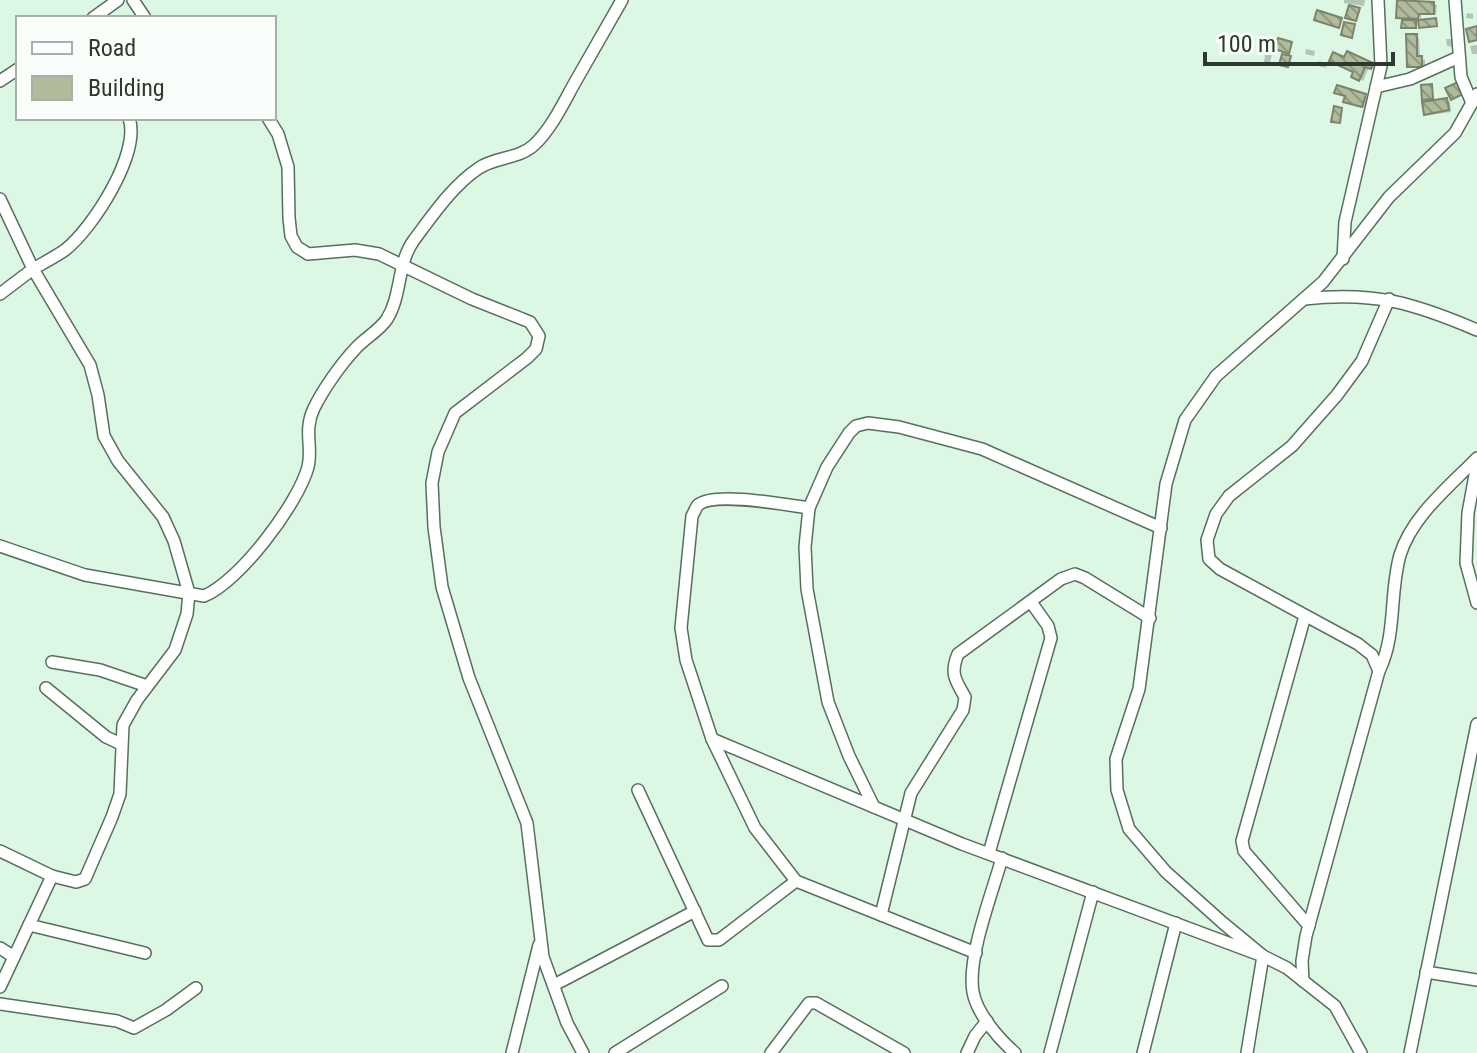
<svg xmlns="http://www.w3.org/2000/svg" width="1477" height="1053" font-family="'Roboto Condensed',sans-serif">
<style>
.shadow{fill:#0003}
.building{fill:url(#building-back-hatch);stroke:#7c846b;stroke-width:2}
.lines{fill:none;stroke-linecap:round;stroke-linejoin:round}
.street-casing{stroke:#576f5e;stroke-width:14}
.street{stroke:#fff;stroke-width:11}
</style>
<defs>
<pattern id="building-back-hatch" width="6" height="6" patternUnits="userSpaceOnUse" patternTransform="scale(2)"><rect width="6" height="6" fill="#b0bb9b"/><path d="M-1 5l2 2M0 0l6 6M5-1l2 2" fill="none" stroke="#90997f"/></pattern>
</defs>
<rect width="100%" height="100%" fill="#dcf7e3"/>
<g class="shadow">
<polygon points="1344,0 1365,0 1364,6 1344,3"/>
<polygon points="1434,4 1437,5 1436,15 1421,14 1421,22 1436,20 1437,26 1421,27 1420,17 1417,17 1417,28 1403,27 1404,19 1399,17"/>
<polygon points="1467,13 1473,14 1473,19 1466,18"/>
<polygon points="1416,36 1419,38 1420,58 1425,60 1425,68 1409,66"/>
<polygon points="1446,39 1452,39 1453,47 1447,46"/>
<polygon points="1267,42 1274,44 1270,63 1264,62"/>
<polygon points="1477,45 1477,54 1472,54 1470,46"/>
<polygon points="1306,49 1315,51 1314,56 1305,54"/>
<polygon points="1348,54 1375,66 1374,69 1369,67 1363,81 1353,77 1356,71 1345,60"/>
<polygon points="1319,61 1327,63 1326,68 1318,66"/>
<polygon points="1365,96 1368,97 1365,108 1349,103"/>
<polygon points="1447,100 1450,102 1451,112 1429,115 1426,113"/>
</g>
<g class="building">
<polygon points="1397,0 1434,2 1434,14 1419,14 1418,19 1396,18"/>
<polygon points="1349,5 1360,8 1356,21 1345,18"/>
<polygon points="1317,10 1342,18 1339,28 1314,20"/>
<polygon points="1436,18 1437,26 1419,28 1418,20"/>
<polygon points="1402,20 1416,20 1416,28 1401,28"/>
<polygon points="1344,22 1355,24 1352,38 1341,35"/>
<polygon points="1477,26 1477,40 1469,42 1466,29"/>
<polygon points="1406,34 1417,34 1417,56 1422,56 1422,67 1407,67"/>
<polygon points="1278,38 1292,42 1289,54 1275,49"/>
<polygon points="1347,51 1373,63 1371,69 1365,67 1359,81 1351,77 1353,72 1329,61 1333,52 1344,57"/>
<polygon points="1282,54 1291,56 1288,67 1279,65"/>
<polygon points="1458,82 1463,94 1451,100 1445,88"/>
<polygon points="1432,84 1433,99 1422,100 1421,85"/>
<polygon points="1337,85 1366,94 1362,107 1343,102 1345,96 1334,93"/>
<polygon points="1447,98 1449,110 1424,115 1422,102"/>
<polygon points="1334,106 1342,108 1340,123 1331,122"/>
</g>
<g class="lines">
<defs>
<g id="street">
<polyline points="133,0 145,18"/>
<polyline points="1455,0 1461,77 1472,103"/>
<polyline points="93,18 118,0"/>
<polyline points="0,81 18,69"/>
<polyline points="1376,87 1410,79 1459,57"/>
<polyline points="268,118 278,134 288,167 289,218 291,236 297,247 308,254 355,250 379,254 472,299 530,322 539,336 536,349 527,358 455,413 438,452 432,483 434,527 442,587 469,678 527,823 543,957 567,1023 583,1053"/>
<polyline points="0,199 33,269 0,294"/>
<polyline points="1343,259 1345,222 1381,66 1378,0"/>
<path d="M1304,299C1374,291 1414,303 1477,330"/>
<polyline points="1477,464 1468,513 1466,563 1477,603"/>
<path d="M809,508C787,505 714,491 698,505C696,507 694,513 692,516L681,628L686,660L712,739L755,828L796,881L976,953"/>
<path d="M0,546L85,575L204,596C239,582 298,504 308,467C313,447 303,431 314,408C324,388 341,364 356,348C365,338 379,331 387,319C402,295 397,263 414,240C432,216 453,185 479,168C495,157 519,159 534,145C551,129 563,104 574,84C590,56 606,28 622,0"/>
<polyline points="1305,616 1242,841 1244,851 1309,926"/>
<polyline points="52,662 100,670 147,686"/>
<polyline points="1379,671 1372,655 1358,644 1220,569 1209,559 1207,540 1216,514 1229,496 1292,446 1337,395 1362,361 1389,299"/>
<polyline points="46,688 106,737 121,744"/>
<polyline points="712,739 962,844 1263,956 1247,1053"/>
<polyline points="638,790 708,940 719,940 796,881"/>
<polyline points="874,807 849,756 828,702 807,589 805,547 809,508 827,467 849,433 856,426 868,423 899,427 982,449 1161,528"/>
<polyline points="0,851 52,876"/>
<polyline points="989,853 1051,638 1048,626 1031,602"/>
<path d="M1002,858C992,894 967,957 973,992C977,1014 999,1039 1015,1053"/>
<path d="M881,915L911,793L963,710L965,697C955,680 950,673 958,654L1061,579L1075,574L1085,578L1150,618"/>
<polyline points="29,925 145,953"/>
<polyline points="0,948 14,957"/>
<polyline points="1426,972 1477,980"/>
<path d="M1303,981L1302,961L1306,936L1379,671C1397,634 1389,594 1400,555C1412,516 1449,487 1477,458"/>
<polyline points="554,985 695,911"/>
<path d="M0,987L52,876L76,882L85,879L112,817L120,794L123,725L137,700L175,650L187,614L189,593L174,541L163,517L118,461L104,436L98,395L90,365L33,269C43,263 55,257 65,250C93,228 141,153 129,118"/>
<polyline points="0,1004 117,1021 134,1028 166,1010 196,988"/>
<polyline points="512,1053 539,945"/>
<polyline points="615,1053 722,986"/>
<polyline points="771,1053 809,1003 816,1003 904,1053"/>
<polyline points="967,1053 975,1036 987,1021"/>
<polyline points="1050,1053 1093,892"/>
<polyline points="1143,1053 1176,923"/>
<polyline points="1361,1053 1335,1006 1287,968 1263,956 1223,923 1166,872 1129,829 1117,790 1116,759 1139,689 1166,484 1185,420 1216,376 1323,282 1389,197 1455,133 1477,94"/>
<polyline points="1410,1053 1477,724"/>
</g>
</defs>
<use href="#street" class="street-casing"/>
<use href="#street" class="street"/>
</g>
<rect x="16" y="16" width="260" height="104" fill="#f9fefa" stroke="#a7afa9" stroke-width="2"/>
<rect x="32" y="42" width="40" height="12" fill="#ffffff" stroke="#a7afa9" stroke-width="2"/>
<text x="88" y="56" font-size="24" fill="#2d3830">Road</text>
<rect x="32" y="76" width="40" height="24" fill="#b0bb9b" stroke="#a7afa9" stroke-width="2"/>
<text x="88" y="96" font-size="24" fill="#2d3830">Building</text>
<path d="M1205 52v12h188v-12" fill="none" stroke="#2d3830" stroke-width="4"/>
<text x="1217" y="52" font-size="24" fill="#2d3830" stroke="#f9fefa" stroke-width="6" paint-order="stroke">100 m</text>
</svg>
